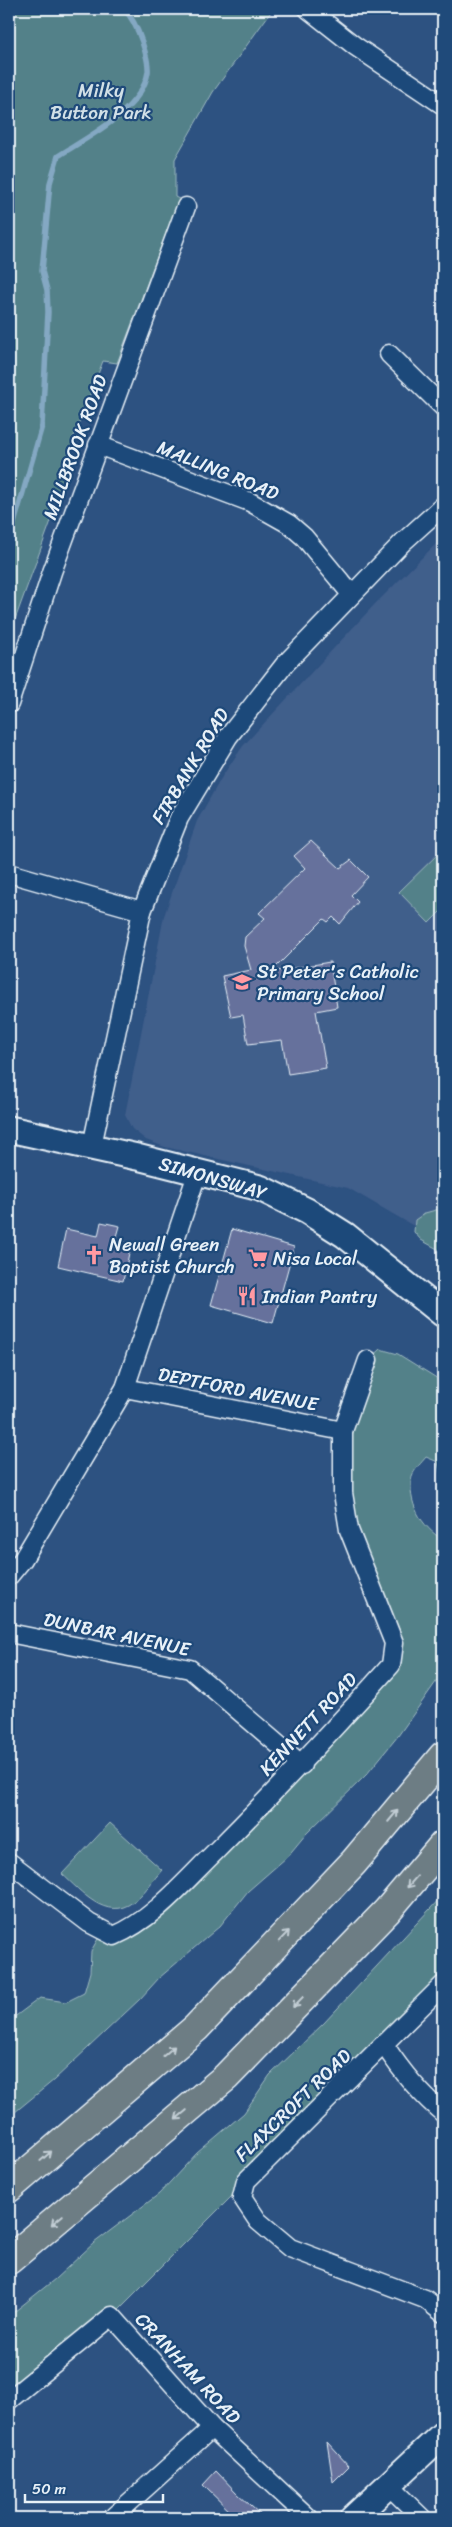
<svg xmlns="http://www.w3.org/2000/svg" width="452" height="2527" font-family="Sriracha,sans-serif">
<style>
.built{fill:#415e8b}
.green{fill:#538189;stroke:#9eb9c0}
.lines{fill:none;stroke-linecap:round;stroke-linejoin:round}
.stream{stroke:#84a8c3;stroke-width:5.5}
.building{fill:#66719c;stroke:#e8f1f8}
.street-casing{stroke:#e8f1f8;stroke-width:21}
.secondary-casing{stroke:#e8f1f8;stroke-width:29}
.highway-casing{stroke:#e8f1f8;stroke-width:31}
.street{stroke:#1f4a7a;stroke-width:18}
.secondary{stroke:#1f4a7a;stroke-width:25}
.highway{stroke:#6d7d84;stroke-width:28}
.oneway{stroke:#c3ced5}
.labels{text-anchor:middle;dominant-baseline:central;stroke-width:4.5;stroke-linejoin:round;paint-order:stroke}
.park-label{font-size:19px;fill:#d2e0e7;stroke:#1f4a7a}
.street-label{font-size:19px;fill:#e8f1f8;stroke:#1f4a7a}
.poi-label{font-size:19px;fill:#e8f1f8;stroke:#1f4a7a;text-anchor:start}
</style>
<rect width="100%" height="100%" fill="#2d5281"/>
<filter id="ink" filterUnits="userSpaceOnUse"><feTurbulence type="fractalNoise" baseFrequency=".02" numOctaves="2"/><feDisplacementMap in="SourceGraphic" scale="10" xChannelSelector="R" yChannelSelector="G"/><feConvolveMatrix kernelMatrix="1 2 1 2 8 2 1 2 1" color-interpolation-filters="sRGB"/></filter>
<g filter="url(#ink)">
<polygon class="built" points="443,537 443,1238 438,1240 348,1188 165,1147 146,1140 132,1129 125,1115 164,916 197,821 223,775 243,746 375,604"/>
<g class="green">
<polygon points="9,9 273,9 213,92 175,159 175,197 179,199 117,363 103,361 74,436 63,488 9,636"/>
<polygon points="443,849 443,909 429,923 399,892"/>
<polygon points="443,1208 443,1252 421,1240 414,1232 415,1220 425,1213"/>
<path d="M380,1349L398,1354L443,1382V1486L438,1462L426,1457C422,1462 414,1470 412,1476C407,1503 421,1526 443,1540V1672L398,1736L367,1774L306,1834L287,1857L248,1891L220,1926L159,1978L140,1999L54,2080L9,2117V2021L40,1998L66,2002L84,1993L90,1972L91,1951L103,1930L136,1927L391,1665L394,1643L349,1530L343,1431L368,1360Z"/>
<path d="M110,1823L162,1870C153,1880 144,1894 133,1902C106,1922 81,1891 62,1874Z"/>
<polygon points="443,1895 443,1985 112,2316 9,2402 9,2316 55,2279 94,2243 159,2194 197,2153 244,2113 270,2075 324,2023"/>
</g>
<g class="lines">
<path class="stream" d="M9,541L42,426L48,312L47,290L42,271L50,183L58,156C88,137 142,110 148,72C149,62 145,51 142,42C138,30 133,18 124,9"/>
</g>
<g class="building">
<polygon points="311,841 340,868 351,860 368,877 351,895 358,902 340,924 333,917 328,922 324,919 271,972 330,962 337,1007 316,1011 326,1068 288,1074 282,1040 248,1044 243,1015 231,1017 222,976 251,970 244,946 245,937 265,918 259,913 305,868 294,856"/>
<polygon points="101,1222 120,1226 116,1240 131,1244 123,1281 58,1266 66,1229 98,1236"/>
<polygon points="232,1229 294,1247 273,1323 211,1305"/>
<polygon points="327,2442 349,2466 333,2482"/>
<polygon points="216,2471 237,2493 264,2518 237,2518 203,2485"/>
</g>
<g class="lines">
<defs>
<g id="street">
<polyline points="308,9 355,46 443,105"/>
<polyline points="389,354 443,407"/>
<polyline points="98,445 250,502 289,524 304,537 351,594"/>
<polyline points="9,704 52,572 186,207"/>
<polyline points="9,873 142,911"/>
<polyline points="92,1146 142,911 179,818 228,737 285,664 403,542 443,506"/>
<polyline points="125,1388 343,1431"/>
<polyline points="9,1576 23,1559 125,1388 198,1171"/>
<polyline points="9,1633 190,1669 302,1765"/>
<path d="M9,1862L89,1923L114,1936C154,1919 184,1882 215,1852C276,1791 334,1729 391,1665L394,1643L349,1530L343,1493V1431L368,1360"/>
<polyline points="443,1985 246,2181 242,2197 258,2221 290,2248 425,2299 443,2313"/>
<path d="M385,2046C402,2072 419,2093 443,2113"/>
<polyline points="9,2400 112,2316 212,2428 309,2518"/>
<polyline points="388,2485 422,2518"/>
<polyline points="112,2518 212,2428"/>
</g>
<g id="secondary">
<polyline points="9,1129 137,1157 260,1188 307,1211 345,1235 443,1314"/>
<polyline points="353,2518 443,2434"/>
</g>
<g id="highway">
<polyline points="9,2188 196,2028 354,1862 443,1756"/>
<polyline points="9,2260 226,2077 387,1911 443,1845"/>
</g>
</defs>
<use href="#street" class="street-casing"/>
<use href="#secondary" class="secondary-casing"/>
<use href="#highway" class="highway-casing"/>
<use href="#street" class="street"/>
<use href="#secondary" class="secondary"/>
<use href="#highway" class="highway"/>
</g>
<defs><path id="oneway-shaft" d="M-6 0H5M1.5-3L5.5 0L1.5 3" fill="none" stroke-width="1.6" stroke-linecap="round" stroke-linejoin="round" transform="scale(1.25)"/></defs>
<g class="oneway">
<use href="#oneway-shaft" transform="translate(393 1816) rotate(-50)"/>
<use href="#oneway-shaft" transform="translate(412 1882) rotate(131)"/>
<use href="#oneway-shaft" transform="translate(284 1936) rotate(-46)"/>
<use href="#oneway-shaft" transform="translate(298 2002) rotate(134)"/>
<use href="#oneway-shaft" transform="translate(169 2051) rotate(-41)"/>
<use href="#oneway-shaft" transform="translate(181 2115) rotate(140)"/>
<use href="#oneway-shaft" transform="translate(46 2156) rotate(-41)"/>
<use href="#oneway-shaft" transform="translate(57 2220) rotate(140)"/>
</g>
</g>
<defs>
<symbol id="school-bare" viewBox="-9 -9 18 18"><path d="M0-5L7-2L0 1L-7-2ZM-4 1L0 2.5L4 1V4Q0 6-4 4Z" fill="#ff9aa2" stroke="#1f4a7a" stroke-width="2.5" paint-order="stroke"/></symbol>
<symbol id="church-bare" viewBox="-9 -9 18 18"><path d="M-1.2-6h2.4v3.5h3.3v2.4h-3.3V6h-2.4V-.1h-3.3v-2.4h3.3Z" fill="#ff9aa2" stroke="#1f4a7a" stroke-width="2.5" paint-order="stroke"/></symbol>
<symbol id="supermarket-bare" viewBox="-9 -9 18 18"><path d="M-6-5.5h2.5l.6 2H6L4.5 2H-2.5L-4.4-4H-6ZM-1.5 3.2a1.3 1.3 0 1 0 .1 0ZM3 3.2a1.3 1.3 0 1 0 .1 0Z" fill="#ff9aa2" stroke="#1f4a7a" stroke-width="2.5" paint-order="stroke"/></symbol>
<symbol id="restaurant-bare" viewBox="-9 -9 18 18"><path d="M-5-6h1v4h1v-4h1v4h1v-4h1v5L-1.5 .5V6h-2V.5L-5-1ZM5-6V6H3V1.5H1.5Q1.5-4 5-6Z" fill="#ff9aa2" stroke="#1f4a7a" stroke-width="2.5" paint-order="stroke"/></symbol>
</defs>
<g fill-rule="evenodd">
<use href="#school-bare" x="228" y="968" width="28" height="28"/>
<use href="#church-bare" x="80" y="1241" width="28" height="28"/>
<use href="#supermarket-bare" x="244" y="1244" width="28" height="28"/>
<use href="#restaurant-bare" x="233" y="1282" width="28" height="28"/>
</g>
<g class="labels">
<g class="park-label">
<text x="101" y="90">Milky<tspan x="101" dy="22">Button Park</tspan></text>
</g>
<g class="street-label">
<text transform="translate(75 447) rotate(-70)">MILLBROOK ROAD</text>
<text transform="translate(218 470) rotate(22)">MALLING ROAD</text>
<text transform="translate(190 766) rotate(-59)">FIRBANK ROAD</text>
<text transform="translate(213 1178) rotate(16)">SIMONSWAY</text>
<text transform="translate(238 1389) rotate(11)">DEPTFORD AVENUE</text>
<text transform="translate(117 1634) rotate(12)">DUNBAR AVENUE</text>
<text transform="translate(308 1724) rotate(-47)">KENNETT ROAD</text>
<text transform="translate(293 2105) rotate(-44)">FLAXCROFT ROAD</text>
<text transform="translate(188 2368) rotate(47)">CRANHAM ROAD</text>
</g>
<g class="poi-label">
<text x="257" y="971">St Peter's Catholic<tspan x="257" dy="22">Primary School</tspan></text>
<text x="109" y="1244">Newall Green<tspan x="109" dy="22">Baptist Church</tspan></text>
<text x="273" y="1258">Nisa Local</text>
<text x="262" y="1296">Indian Pantry</text>
</g>
</g>
<rect width="452" height="2527" fill="none" stroke="#1f4a7a" stroke-width="30"/>
<rect x="15" y="15" width="422" height="2497" fill="none" stroke="#e8f1f8" stroke-width="2" filter="url(#ink)"/>
<path d="M25 2494v8h138v-8" fill="none" stroke="#e8f1f8" stroke-width="2.5"/>
<text x="32" y="2494" font-size="15" fill="#e8f1f8" stroke="#1f4a7a" stroke-width="4" paint-order="stroke">50 m</text>
</svg>
